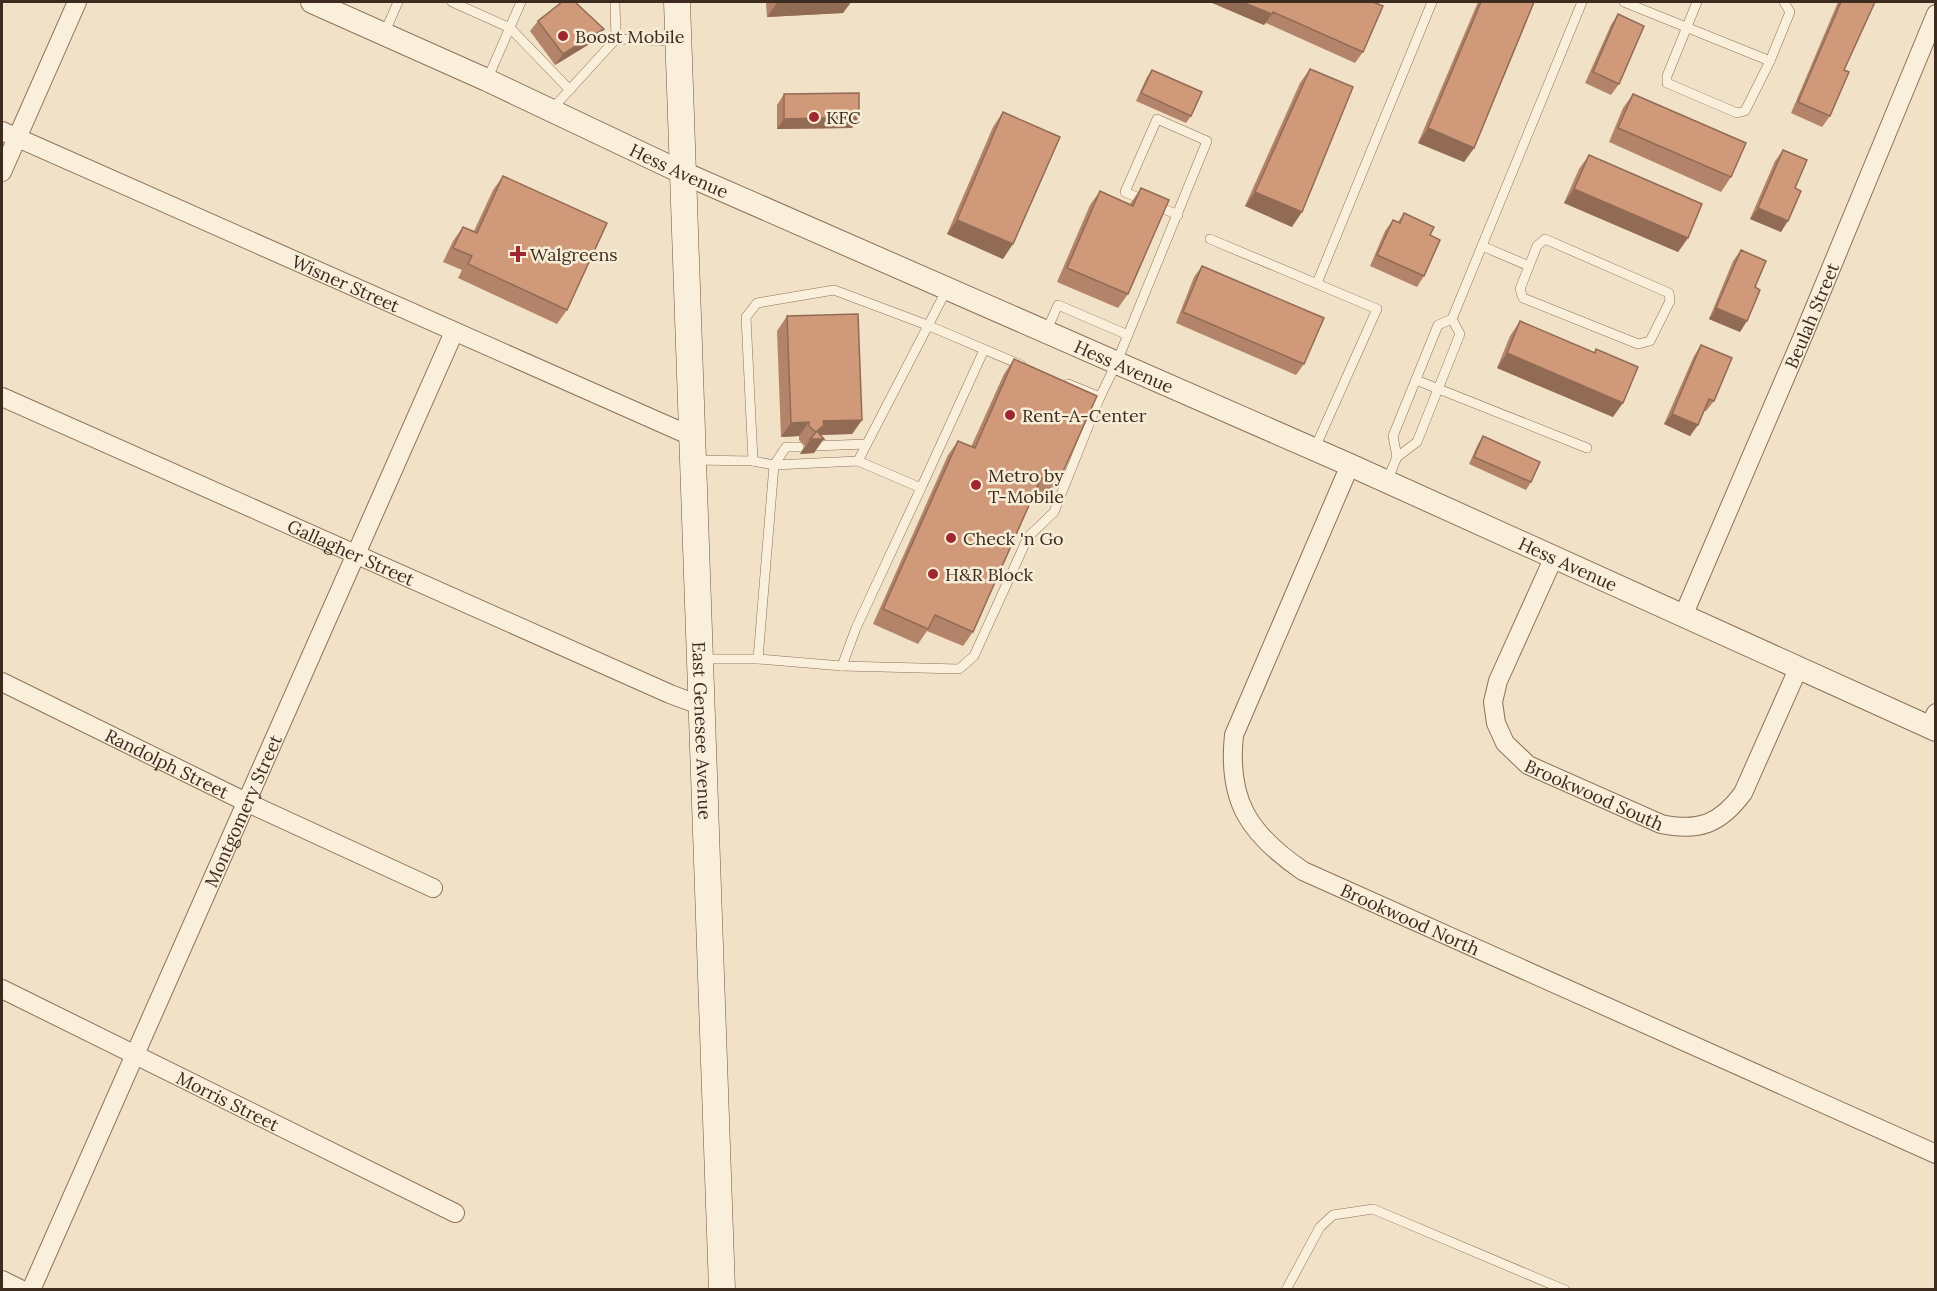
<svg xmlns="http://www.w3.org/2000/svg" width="1937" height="1291" font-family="Lora,serif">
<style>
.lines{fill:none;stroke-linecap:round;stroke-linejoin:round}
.service-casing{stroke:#8d725a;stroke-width:10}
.minor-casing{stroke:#8d725a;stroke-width:20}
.tertiary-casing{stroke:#8d725a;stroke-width:24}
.secondary-casing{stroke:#6f533d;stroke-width:27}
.service{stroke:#faefda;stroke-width:9}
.minor{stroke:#faefda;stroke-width:18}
.tertiary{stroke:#faefda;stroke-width:22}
.secondary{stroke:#faefda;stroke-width:26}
.wall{fill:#b38469}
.shaded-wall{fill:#926b55}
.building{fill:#d0997a;stroke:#926b55;stroke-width:1.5}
.poi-dot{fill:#9f272f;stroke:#f7ecd6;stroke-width:2}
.labels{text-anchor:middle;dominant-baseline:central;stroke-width:5;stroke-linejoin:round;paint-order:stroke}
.poi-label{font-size:18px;fill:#3d2b1f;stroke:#f7ecd6;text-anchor:start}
.street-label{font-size:18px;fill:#3d2b1f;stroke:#f7ecd6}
</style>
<rect width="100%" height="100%" fill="#f1e1c6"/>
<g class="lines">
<defs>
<g id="service">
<polyline points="452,2 510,28 570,90"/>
<polyline points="615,2 616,39"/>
<polyline points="1624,2 1770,61"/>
<polyline points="1697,2 1667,76 1667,83 1737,113 1745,111 1770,61 1790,12 1784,2"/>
<polyline points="384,34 398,2"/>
<polyline points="487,80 521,2"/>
<polyline points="552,109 616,39 676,41"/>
<polyline points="1210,239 1377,309 1314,450"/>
<polyline points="1482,246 1529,266 1520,289 1523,298 1638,344 1650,341 1670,301 1669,293 1545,239 1537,246 1529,266"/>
<polyline points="1317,283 1432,2"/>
<polyline points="1046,332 1058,305 1128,335"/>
<polyline points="1416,380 1587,448"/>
<polyline points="1068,384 1100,397 1116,364 1207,141 1157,119 1125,192 1178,215"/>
<polyline points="814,446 866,444"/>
<polyline points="1397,457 1393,436 1438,325 1452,319 1582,2"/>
<polyline points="694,460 753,461 774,465 858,461 921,488 984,350"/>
<polyline points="753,461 746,317 757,303 834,290 927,325 1021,365"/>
<polyline points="858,461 947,289"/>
<polyline points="1387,481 1397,457 1417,442 1460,334 1452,319"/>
<polyline points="703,659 758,659 774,465 786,447 799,447"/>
<polyline points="758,659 842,666 959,669 974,656 1028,537 1054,512 1100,397"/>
<polyline points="842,666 856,628 921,488"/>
<polyline points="1286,1290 1320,1227 1333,1215 1373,1209 1565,1290"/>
</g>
<g id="minor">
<path id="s1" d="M2,131L691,436"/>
<polyline points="2,172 77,2"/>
<path id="s2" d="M2,397L670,694L702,706"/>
<path id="s3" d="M1350,465L1234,735C1227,801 1249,834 1303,871L1936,1154"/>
<path id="s4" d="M1553,559L1498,681L1493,702L1496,723L1505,743L1528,765L1661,824C1699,832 1720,824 1743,793L1798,669"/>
<path id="s5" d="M1683,616L1803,336L1936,14"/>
<path id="s6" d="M2,682L248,803L433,888"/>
<polyline points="1929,727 1936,713"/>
<path id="s7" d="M2,989L455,1213"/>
<polyline points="2,1280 22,1290"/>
<path id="s8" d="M31,1290L454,332"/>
</g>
<g id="tertiary">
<path id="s9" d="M312,2L487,80L681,172L1350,465L1936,730"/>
</g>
<g id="secondary">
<path id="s10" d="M677,2L722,1290"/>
</g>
</defs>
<use href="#service" class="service-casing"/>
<use href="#minor" class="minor-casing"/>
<use href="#tertiary" class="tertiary-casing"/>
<use href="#secondary" class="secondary-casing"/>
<use href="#service" class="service"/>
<use href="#minor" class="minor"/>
<use href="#tertiary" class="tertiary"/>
<use href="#secondary" class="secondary"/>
</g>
<g class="wall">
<polygon points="766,2 851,2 843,13 767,17"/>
<polygon points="1210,2 1373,2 1363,52 1355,63 1266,23 1264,25"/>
<polygon points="1478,2 1534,2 1474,148 1464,162 1418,143"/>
<polygon points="1838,2 1875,2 1844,70 1830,116 1822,127 1791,113"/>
<polygon points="1618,14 1619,84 1611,95 1585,83 1611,25"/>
<polygon points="538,21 596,40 555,65 530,31"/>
<polygon points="1310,69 1292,227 1245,206 1300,83"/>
<polygon points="1152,70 1191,116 1186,123 1136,101 1147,77"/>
<polygon points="784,94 859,117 852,128 777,129 777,105"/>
<polygon points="1633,94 1731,177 1721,192 1609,142 1623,108"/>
<polygon points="1003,112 1003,259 947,234 993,127"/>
<polygon points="1783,150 1795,188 1781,232 1750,219 1775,161"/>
<polygon points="1589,155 1688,238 1678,252 1564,203 1579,169"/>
<polygon points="503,176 567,310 557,324 458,278 462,270 443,262 453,241 463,227 474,231 493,190"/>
<polygon points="1141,188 1128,294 1118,308 1057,282 1090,205 1100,191 1130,204"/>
<polygon points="1404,213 1430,235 1424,276 1417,287 1370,266 1385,231 1393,220 1398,222"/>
<polygon points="1741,250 1755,287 1740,332 1709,319 1733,261"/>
<polygon points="1202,266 1304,364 1296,375 1176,323 1194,277"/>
<polygon points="787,316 862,420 852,434 820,435 814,453 800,454 805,446 799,440 799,436 781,437 777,331"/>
<polygon points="1520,321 1594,353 1596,349 1613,417 1497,368 1510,336"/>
<polygon points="1701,345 1714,401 1706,411 1704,411 1690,436 1664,424 1694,356"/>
<polygon points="1014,359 1057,485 1047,499 1034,494 973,632 963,646 927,631 918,644 873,624 948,455 958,441 971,447 1004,374"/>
<polygon points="1483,436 1531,482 1526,490 1469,464 1478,444"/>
</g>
<g class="shaded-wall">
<polygon points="801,2 851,2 843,13 767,17 777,3"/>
<polygon points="1210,2 1242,2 1272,14 1264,25"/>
<polygon points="604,29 596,40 555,65 563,54"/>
<polygon points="859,117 852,128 777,129 784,119"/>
<polygon points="1428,128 1474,148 1464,162 1418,143"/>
<polygon points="1574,189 1688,238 1678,252 1564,203"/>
<polygon points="1255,192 1302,212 1292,227 1245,206"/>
<polygon points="1758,208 1788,221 1781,232 1750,219"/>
<polygon points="957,220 1013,244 1003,259 947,234"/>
<polygon points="1716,308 1747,321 1740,332 1709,319"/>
<polygon points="1507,353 1623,403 1613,417 1497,368"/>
<polygon points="1672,414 1698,425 1690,436 1664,424"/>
<polygon points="862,420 852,434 817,435 824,439 814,453 800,454 823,421"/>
<polygon points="809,422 799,436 781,437 791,423"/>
</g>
<g class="building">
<polygon points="562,2 575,2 604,29 563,54 538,21"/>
<polygon points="777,2 801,2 777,3"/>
<polygon points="1242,2 1373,2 1383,6 1363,52 1273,12 1272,14"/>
<polygon points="1481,2 1534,2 1474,148 1428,128"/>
<polygon points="1841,2 1875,2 1844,70 1849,72 1830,116 1798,102"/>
<polygon points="1618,14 1644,26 1619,84 1593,72"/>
<polygon points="1310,69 1353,87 1302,212 1255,192"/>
<polygon points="1152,70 1202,92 1191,116 1141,93"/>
<polygon points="859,93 859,117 784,119 784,94"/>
<polygon points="1633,94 1746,143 1731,177 1618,128"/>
<polygon points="1003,112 1060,137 1013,244 957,220"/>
<polygon points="1783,150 1807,160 1795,188 1801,191 1788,221 1758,208"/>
<polygon points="1589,155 1702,204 1688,238 1574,189"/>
<polygon points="503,176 607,223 567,310 468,264 472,256 453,248 463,227 477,233"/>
<polygon points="1141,188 1169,200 1128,294 1067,268 1100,191 1133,206"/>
<polygon points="1404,213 1434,227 1430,235 1440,240 1424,276 1377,255 1393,220 1400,223"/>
<polygon points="1741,250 1766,261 1755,287 1760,290 1747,321 1716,308"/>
<polygon points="1202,266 1324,318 1304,364 1183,312"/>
<polygon points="858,314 862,420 823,421 824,425 817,431 824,439 810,439 816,432 809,426 809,422 791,423 787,316"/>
<polygon points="1520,321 1595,353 1596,349 1638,367 1623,403 1507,353"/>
<polygon points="1701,345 1732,358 1714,401 1709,399 1698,425 1672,414"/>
<polygon points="1014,359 1097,396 1057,485 1041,478 973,632 935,615 928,629 883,609 958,441 975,448"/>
<polygon points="1483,436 1540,462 1531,482 1474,457"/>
</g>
<g class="poi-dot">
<circle cx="563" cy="36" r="6"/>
<circle cx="814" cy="117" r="6"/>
<path d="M515 245h6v6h6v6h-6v6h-6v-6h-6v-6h6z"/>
<circle cx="1010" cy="415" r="6"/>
<circle cx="976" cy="485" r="6"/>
<circle cx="951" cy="538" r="6"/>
<circle cx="933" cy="574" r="6"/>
</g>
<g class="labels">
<g class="poi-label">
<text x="575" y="36">Boost Mobile</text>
<text x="826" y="117">KFC</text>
<text x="530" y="254">Walgreens</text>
<text x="1022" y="415">Rent-A-Center</text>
<text x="988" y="475">Metro by<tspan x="988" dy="21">T-Mobile</tspan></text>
<text x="963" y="538">Check 'n Go</text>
<text x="945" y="574">H&amp;R Block</text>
</g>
<g class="street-label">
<text stroke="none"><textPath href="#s9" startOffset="404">Hess Avenue</textPath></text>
<text stroke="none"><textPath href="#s1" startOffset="376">Wisner Street</textPath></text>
<text stroke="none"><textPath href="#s5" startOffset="327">Beulah Street</textPath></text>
<text stroke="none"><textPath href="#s9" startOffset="890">Hess Avenue</textPath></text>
<text stroke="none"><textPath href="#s2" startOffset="382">Gallagher Street</textPath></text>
<text stroke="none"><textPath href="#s9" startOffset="1376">Hess Avenue</textPath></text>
<text stroke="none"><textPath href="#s10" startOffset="729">East Genesee Avenue</textPath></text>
<text stroke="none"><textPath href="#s6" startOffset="184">Randolph Street</textPath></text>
<text stroke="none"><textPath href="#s4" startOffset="303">Brookwood South</textPath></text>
<text stroke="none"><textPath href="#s8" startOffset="524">Montgomery Street</textPath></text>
<text stroke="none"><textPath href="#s3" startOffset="574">Brookwood North</textPath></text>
<text stroke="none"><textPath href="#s7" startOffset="252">Morris Street</textPath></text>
</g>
</g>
<rect width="1937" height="1291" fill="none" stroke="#3d2b1f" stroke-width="6"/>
</svg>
